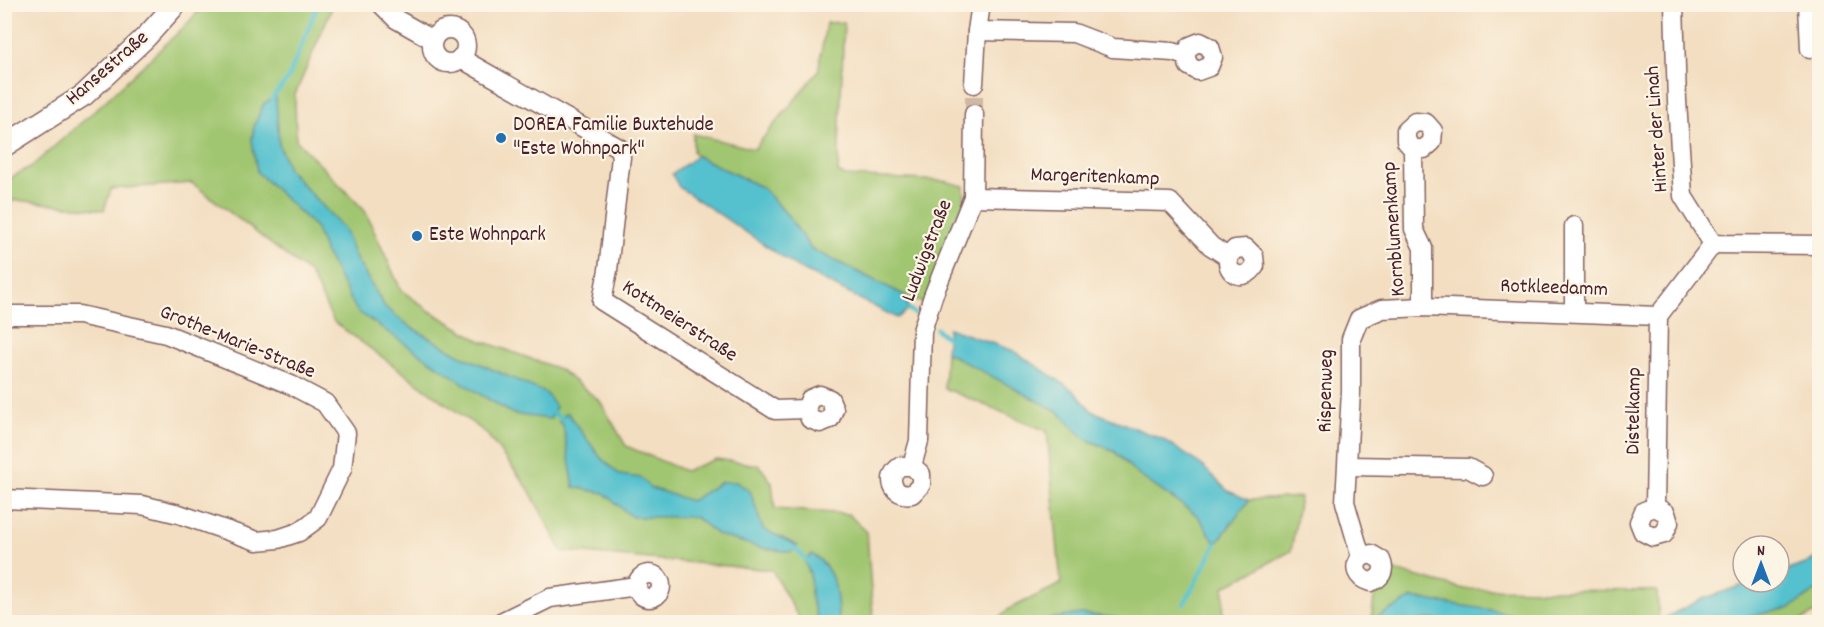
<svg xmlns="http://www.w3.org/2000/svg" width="1824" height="627" font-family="Dekko,sans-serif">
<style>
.green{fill:#a1c671;stroke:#76724e;stroke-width:1.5}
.water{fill:#55c1ce;stroke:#50707c;stroke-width:1.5}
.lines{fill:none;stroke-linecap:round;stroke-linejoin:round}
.stream{stroke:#55c1ce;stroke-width:4.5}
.minor-tunnel{stroke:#d1b8a3;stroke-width:18;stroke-dasharray:18 9;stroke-linecap:butt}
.minor-casing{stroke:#856260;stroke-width:21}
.tertiary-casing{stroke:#856260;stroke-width:24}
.minor{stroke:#fff;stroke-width:18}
.tertiary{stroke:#fff;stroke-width:21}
.poi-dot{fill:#1f6fb2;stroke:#fcf5e5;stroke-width:2}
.labels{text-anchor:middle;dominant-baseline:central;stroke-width:4.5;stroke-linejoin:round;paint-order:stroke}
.street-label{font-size:21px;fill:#4a1f2b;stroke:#fcf5e5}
.poi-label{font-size:21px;fill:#4a1f2b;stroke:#fcf5e5;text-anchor:start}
</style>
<rect width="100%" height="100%" fill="#fcf5e5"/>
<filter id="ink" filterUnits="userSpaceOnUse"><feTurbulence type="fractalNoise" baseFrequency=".0167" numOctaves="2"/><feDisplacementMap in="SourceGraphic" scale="12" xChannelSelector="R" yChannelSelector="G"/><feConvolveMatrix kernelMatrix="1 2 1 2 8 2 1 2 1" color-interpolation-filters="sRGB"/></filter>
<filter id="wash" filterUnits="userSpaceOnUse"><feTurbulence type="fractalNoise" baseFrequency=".008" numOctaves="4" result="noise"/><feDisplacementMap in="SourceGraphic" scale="24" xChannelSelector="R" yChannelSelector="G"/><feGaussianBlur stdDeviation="1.35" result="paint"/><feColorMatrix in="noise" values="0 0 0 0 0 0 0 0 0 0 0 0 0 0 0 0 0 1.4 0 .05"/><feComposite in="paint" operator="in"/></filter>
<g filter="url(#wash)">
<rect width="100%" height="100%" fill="#f3dec1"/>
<g class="green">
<polygon points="204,5 333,5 295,95 296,140 365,211 401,290 430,311 479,340 559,369 600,401 626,446 685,471 716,459 759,465 772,483 775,509 848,514 867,532 872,606 875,622 801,622 772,570 562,551 528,488 486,433 334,322 310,274 192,183 111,189 104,210 16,200 5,205 5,181 32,166 99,107 187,24"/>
<polygon points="844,22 838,172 845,176 944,181 964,186 965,206 925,305 912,297 904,295 811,249 788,216 763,188 697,156 693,152 693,134 754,149 818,72 826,23"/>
<polygon points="946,352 996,376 1059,412 1084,438 1114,451 1137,474 1198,516 1216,544 1249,500 1300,497 1291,551 1224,587 1223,622 1123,622 1117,618 1050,619 1045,622 994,622 1009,609 1061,584 1047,431 944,388"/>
<polygon points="1819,556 1819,611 1798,622 1371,622 1375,590 1392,570 1464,589 1657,591 1659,621 1700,600 1752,582 1779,582 1779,573 1806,564"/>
</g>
<g class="water">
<polygon points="276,97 279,145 288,169 344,229 356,259 385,307 412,328 462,356 546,393 556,407 550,419 513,414 475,391 357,311 325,252 315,227 257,172 252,140 254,126 264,103"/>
<polygon points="697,156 763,188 788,216 811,249 904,295 909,309 897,318 799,268 679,187 672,174"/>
<polygon points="948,328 1014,351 1073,390 1092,411 1164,440 1200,464 1228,491 1249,500 1216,544 1198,516 1137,474 1114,451 1084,438 1059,412 946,352"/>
<polygon points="567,412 600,457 620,475 641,478 651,488 691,501 721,482 736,482 750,491 763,529 798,546 791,552 761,548 718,535 695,517 632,517 604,493 574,487 563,425 559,422"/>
<path d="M812,554C837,570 838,595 838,622H818L811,597L810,574L805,563Z"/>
<polygon points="1819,556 1819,589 1790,608 1744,617 1730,622 1657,622 1700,600 1752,582 1779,582 1779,573 1806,564"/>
<polygon points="1412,598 1491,610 1547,622 1444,622 1430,619 1413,622 1375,622 1378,617"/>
<polygon points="1081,614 1117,618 1123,622 1045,622 1050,619"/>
</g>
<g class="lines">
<g class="stream">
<polyline points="272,105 272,98 288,79 318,4"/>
<polyline points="909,309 915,314"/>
<polyline points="936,329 947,338"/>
<polyline points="548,410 566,421"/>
<polyline points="790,547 796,549 808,562"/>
<polyline points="1184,604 1216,544"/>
<polyline points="1175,622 1177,619"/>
</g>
</g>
</g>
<g filter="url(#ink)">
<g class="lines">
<polyline class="minor-tunnel" points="974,114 974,84"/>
<defs>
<g id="minor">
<polyline points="381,4 396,19 433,40"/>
<polyline points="1674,4 1677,101 1683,196 1713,244 1820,245"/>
<polyline points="1808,4 1810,49"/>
<circle cx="449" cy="46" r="17"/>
<polyline points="977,31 1074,33 1113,48 1173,52 1185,56 1189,66 1198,71 1209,67 1213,57 1210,47 1200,42 1190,46 1185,56"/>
<polyline points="460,58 619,148 621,157 608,270 602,301 775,410 806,409 810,419 820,423 830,419 834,409 830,399 820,395 810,399 806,409"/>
<polyline points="974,84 977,31 981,4"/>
<polyline points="1413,149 1406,141 1406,130 1415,122 1426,123 1433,131 1432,142 1424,149 1413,149 1414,229 1423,248 1423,307"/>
<path d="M973,197L1170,202L1211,246L1228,257C1226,276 1245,282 1255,266L1254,256L1246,248L1235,249L1228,257"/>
<polyline points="1574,311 1574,226"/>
<polyline points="4,315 79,315 166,334 291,385 325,403 346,433 342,469 318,518 299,532 278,539 257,541 179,514 142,505 4,499"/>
<path d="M912,466L921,474V485L912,494C893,498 884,476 901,466H912L919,441L922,331L933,296L973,197L974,114"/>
<polyline points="1348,466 1468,468 1483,476"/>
<polyline points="1655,507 1666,513 1669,523 1664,534 1653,537 1643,532 1639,522 1644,511 1655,507 1658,316"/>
<path d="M1361,557L1371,554L1381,560C1386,571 1381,579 1370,582C1357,578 1352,568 1361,557L1345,502L1351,391V339L1359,319L1382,309L1423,307L1658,316L1713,244"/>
<circle cx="649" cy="586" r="12"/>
<polyline points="501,622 550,598 637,586"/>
</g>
<polyline id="tertiary" points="4,146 84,95 146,37 176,4"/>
</defs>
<use href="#minor" class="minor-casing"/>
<use href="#tertiary" class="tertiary-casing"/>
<use href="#minor" class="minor"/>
<use href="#tertiary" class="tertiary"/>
</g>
</g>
<g class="poi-dot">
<circle cx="501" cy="138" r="6"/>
<circle cx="417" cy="236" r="6"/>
</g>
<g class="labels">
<g class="street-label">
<text transform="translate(108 69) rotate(-41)">Hansestraße</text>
<text transform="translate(1658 129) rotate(-94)">Hinter der Linah</text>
<text transform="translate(1095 178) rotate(2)">Margeritenkamp</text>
<text transform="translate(1395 229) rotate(-94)">Kornblumenkamp</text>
<text transform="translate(928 251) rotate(-69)">Ludwigstraße</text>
<text transform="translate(1554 289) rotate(2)">Rotkleedamm</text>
<text transform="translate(679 322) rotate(33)">Kottmeierstraße</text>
<text transform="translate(237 343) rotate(22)">Grothe-Marie-Straße</text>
<text transform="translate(1327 391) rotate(-89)">Rispenweg</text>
<text transform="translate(1635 411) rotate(-89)">Distelkamp</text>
</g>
<g class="poi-label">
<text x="513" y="126">DOREA Familie Buxtehude<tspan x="513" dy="24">"Este Wohnpark"</tspan></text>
<text x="429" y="236">Este Wohnpark</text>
</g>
</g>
<rect width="1824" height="627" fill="none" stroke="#fcf5e5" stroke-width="24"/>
<g transform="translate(1761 564)"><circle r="28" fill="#fcf5e5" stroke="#b59f9b" stroke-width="1.5"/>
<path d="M0-4.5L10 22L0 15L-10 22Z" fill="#1f6fb2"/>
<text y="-9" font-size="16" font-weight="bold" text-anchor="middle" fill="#4a1f2b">N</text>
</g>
</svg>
